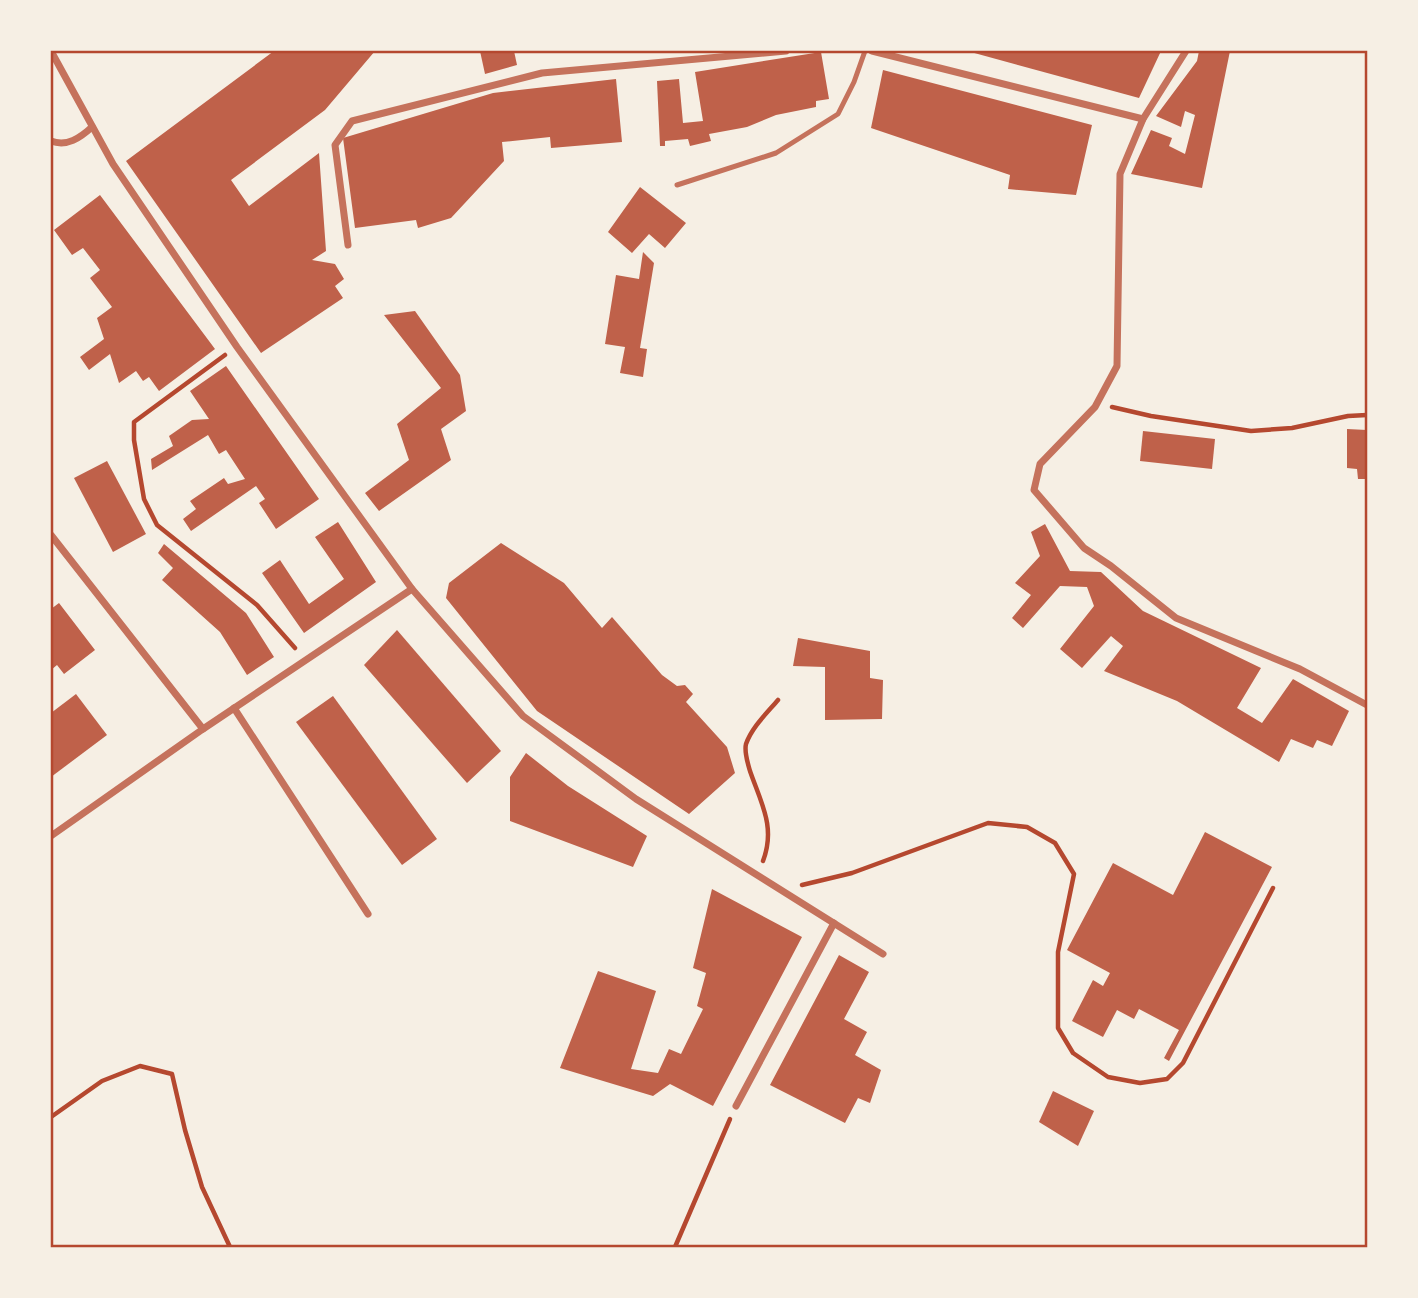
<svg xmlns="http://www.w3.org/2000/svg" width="1418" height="1298" font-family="'Sofia Sans Condensed',sans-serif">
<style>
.building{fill:#bf614a}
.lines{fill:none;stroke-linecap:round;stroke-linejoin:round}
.path{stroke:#b5482f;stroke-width:4.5}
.service{stroke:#c5725c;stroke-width:5}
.minor{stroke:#c5725c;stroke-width:7}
.neatline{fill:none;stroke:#b5482f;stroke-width:2.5}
</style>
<rect width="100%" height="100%" fill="#f6efe4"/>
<g class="building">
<polygon points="274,51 375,51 325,110 231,180 249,206 319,153 326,251 312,260 335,264 344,279 335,286 343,298 261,353 126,161"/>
<polygon points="480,51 514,51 517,65 485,74"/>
<polygon points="967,51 1161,51 1139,98"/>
<polygon points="1199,51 1230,51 1202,188 1131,174 1151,130 1172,138 1169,146 1185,154 1195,115 1185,111 1181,127 1156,116 1197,61"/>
<polygon points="821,52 829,99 816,101 816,107 776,115 747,127 709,134 711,141 690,146 688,139 665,141 665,146 660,146 657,81 679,79 683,123 703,121 695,72"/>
<polygon points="883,70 1092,125 1076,195 1008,189 1010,175 871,128"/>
<polygon points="616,79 622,142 551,148 550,137 502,142 504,161 451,218 418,228 416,220 355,228 343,138 493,93"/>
<polygon points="640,187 686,223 665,248 649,234 632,253 608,232"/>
<polygon points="100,195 215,349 159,391 149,377 143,381 136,371 119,383 110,354 89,370 80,357 104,339 97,318 112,307 90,278 100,270 83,248 72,255 54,230"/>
<polygon points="643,252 654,263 640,348 647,349 643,377 620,373 625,347 605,344 616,275 639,279"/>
<polygon points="415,311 460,375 466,411 441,429 451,460 379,511 365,493 409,460 397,424 441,388 384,315"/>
<polygon points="226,366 319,499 276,529 259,503 265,499 256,486 191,531 183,519 196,509 190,501 224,478 228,484 245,479 226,450 219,454 208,435 152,470 151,459 173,446 169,436 192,420 209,419 190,391"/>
<polygon points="1347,429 1367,430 1367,479 1358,479 1357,469 1347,468"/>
<polygon points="1143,431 1215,439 1212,469 1140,461"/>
<polygon points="107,461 146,534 113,552 74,478"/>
<polygon points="338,522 376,582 304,633 262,573 280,560 309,604 344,579 315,537"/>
<polygon points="1045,524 1070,571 1101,572 1143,611 1261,668 1237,708 1262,723 1293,679 1349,711 1332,746 1317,740 1313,748 1291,739 1279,762 1177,701 1104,671 1123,646 1111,636 1082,668 1060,649 1094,606 1087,587 1060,586 1023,628 1012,618 1031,595 1015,583 1040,556 1031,532"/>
<polygon points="501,543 564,583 602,628 612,617 662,675 677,686 685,685 693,694 686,702 727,747 735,773 689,814 537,711 446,598 449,583"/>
<polygon points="164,544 246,613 274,657 247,675 220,632 162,580 173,568 158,553"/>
<polygon points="59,603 95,650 64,674 57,665 51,670 51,609"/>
<polygon points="397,630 501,751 467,783 364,665"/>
<polygon points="798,638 870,651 870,678 883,680 882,719 825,720 825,667 793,666"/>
<polygon points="76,694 107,735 51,777 51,713"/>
<polygon points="333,696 437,839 402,865 296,722"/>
<polygon points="526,753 568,786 647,836 633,867 510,821 510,777"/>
<polygon points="1205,832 1272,867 1169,1061 1164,1058 1179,1030 1139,1009 1134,1019 1117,1010 1103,1037 1072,1021 1093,980 1103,986 1110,973 1067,950 1113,863 1173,895"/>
<polygon points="712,889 802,937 713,1106 670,1084 653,1096 560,1068 598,971 656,991 631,1069 658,1073 669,1049 681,1054 703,1009 697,1006 706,973 693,968"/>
<polygon points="839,955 869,972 844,1019 867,1032 855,1055 881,1070 870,1103 858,1098 845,1123 770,1085"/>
<polygon points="1053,1091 1094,1111 1078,1146 1039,1122"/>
</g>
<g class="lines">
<g class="path">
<polyline points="225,355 134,422 134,440 144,499 157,525 257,605 295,648"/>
<polyline points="1112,407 1151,416 1251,431 1292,428 1348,416 1367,415"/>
<path d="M763,861C776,827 761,803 750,771C748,764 744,752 746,744C752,727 767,713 778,700"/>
<polyline points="802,885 852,873 988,823 1027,827 1055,843 1074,874 1058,952 1058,1028 1073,1053 1108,1077 1140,1083 1167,1079 1183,1063 1273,888"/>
<polyline points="51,1117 102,1081 140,1066 172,1074 185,1130 202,1187 230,1247"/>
<polyline points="675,1247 730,1119"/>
</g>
<polyline class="service" points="677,185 776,153 838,114 854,82 865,51"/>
<g class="minor">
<polyline points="51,51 113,164 237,347 412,589 523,716 636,799 883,954"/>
<polyline points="872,51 1143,119"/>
<polyline points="1186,51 1143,119 1120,174 1117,366 1095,407 1040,464 1034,490 1084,548 1111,566 1176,618 1300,669 1367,705"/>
<path d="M51,141C67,147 80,138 92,127"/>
<polyline points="348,245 335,145 352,121 542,73 786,51"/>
<polyline points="51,535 203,729"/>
<polyline points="234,708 368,914"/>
<polyline points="51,836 203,729 412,589"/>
<polyline points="736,1106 834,923"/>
</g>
</g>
<rect width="1418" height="1298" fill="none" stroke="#f6efe4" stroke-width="105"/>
<rect x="52" y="52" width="1314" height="1194" class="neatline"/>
</svg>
